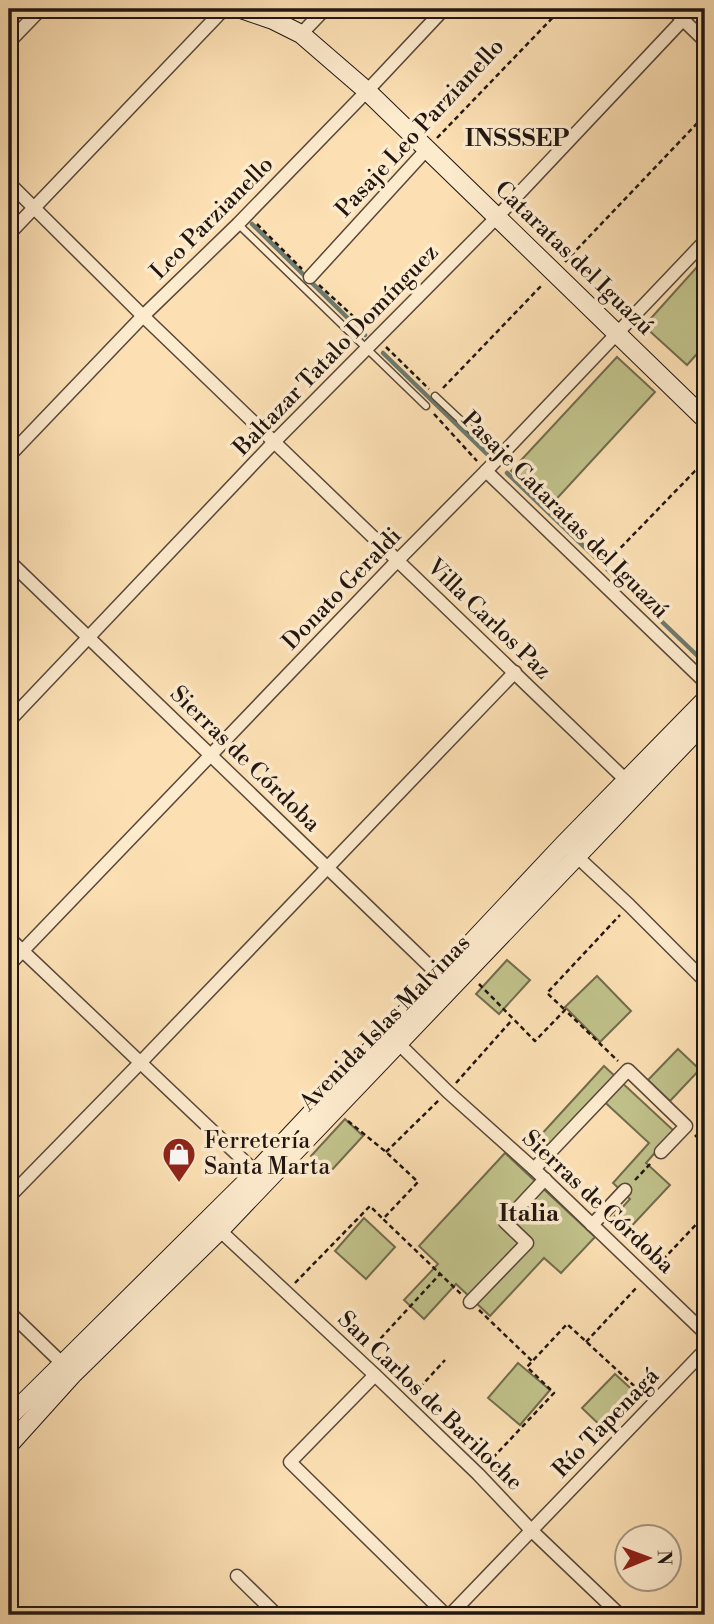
<svg xmlns="http://www.w3.org/2000/svg" width="714" height="1624" font-family="'Libre Bodoni',serif">
<style>
.green{fill:#c1c28b;stroke:#716c4e;stroke-width:2}
.lines{fill:none;stroke-linecap:round;stroke-linejoin:round}
.stream{stroke:#6d7a6d;stroke-width:4.5}
.lane-casing{stroke:#58483a;stroke-width:9}
.street-casing{stroke:#58483a;stroke-width:15}
.secondary-casing{stroke:#211611;stroke-width:20}
.path{stroke:#211611;stroke-width:2.5;stroke-dasharray:5 3.5;stroke-linecap:butt}
.lane{stroke:#fdebce;stroke-width:6}
.street{stroke:#fdebce;stroke-width:12}
.secondary{stroke:#fdebce;stroke-width:18}
.labels{text-anchor:middle;dominant-baseline:central;stroke-width:7;stroke-linejoin:round;paint-order:stroke}
.street-label{font-size:23px;fill:#211611;stroke:#fdebce}
.poi-label{font-size:23px;fill:#211611;stroke:#fdebce;text-anchor:start}
.neighbourhood-label{font-size:24px;font-weight:bold;fill:#211611;stroke:#fdebce}
</style>
<rect width="100%" height="100%" fill="#fce0b4"/>
<filter id="stains"><feTurbulence type="fractalNoise" baseFrequency=".00286" numOctaves="4"/><feColorMatrix values="0 0 0 0 .2 0 0 0 0 .09 0 0 0 0 .02 0 0 0 .5 -.17"/></filter>
<radialGradient id="worn" r=".72"><stop offset=".6" stop-color="#630" stop-opacity="0"/><stop offset="1" stop-color="#630" stop-opacity=".3"/></radialGradient>
<g class="green">
<polygon points="705,258 705,345 687,365 644,326"/>
<polygon points="617,357 655,392 549,507 511,471"/>
<polygon points="507,960 530,980 499,1014 476,994"/>
<polygon points="597,976 631,1011 600,1042 565,1007"/>
<polygon points="678,1049 696,1066 705,1057 705,1067 703,1066 670,1101 648,1080"/>
<polygon points="604,1066 674,1131 646,1163 670,1185 625,1233 611,1220 630,1199 613,1183 649,1143 597,1095 549,1146 539,1137"/>
<polygon points="345,1119 363,1136 329,1173 311,1156"/>
<polygon points="505,1153 595,1237 561,1273 544,1258 490,1316 456,1284 424,1319 404,1300 438,1264 419,1246"/>
<polygon points="364,1218 395,1247 366,1279 335,1251"/>
<polygon points="518,1363 550,1390 520,1425 488,1398"/>
<polygon points="615,1374 639,1396 606,1431 582,1408"/>
</g>
<g class="lines">
<g class="stream">
<polyline points="252,224 365,335"/>
<polyline points="383,353 489,456"/>
<polyline points="507,473 596,558"/>
<polyline points="607,569 705,663"/>
</g>
<defs>
<g id="lane">
<polyline points="238,224 426,406"/>
<polyline points="435,396 500,457"/>
</g>
<g id="street">
<polyline points="672,9 705,41"/>
<polyline points="301,34 325,9"/>
<polyline points="9,42 41,9"/>
<polyline points="9,183 143,316 630,784"/>
<polyline points="9,234 224,9"/>
<polyline points="310,277 427,149"/>
<polyline points="9,456 143,316 238,224 367,91 444,9"/>
<polyline points="486,471 705,682"/>
<polyline points="9,561 444,980"/>
<polyline points="9,721 275,441 497,217 693,9"/>
<polyline points="572,852 629,905 705,981"/>
<polyline points="9,938 261,1177"/>
<polyline points="9,965 398,560 486,471 705,241"/>
<polyline points="399,1044 448,1092 534,1169 705,1333"/>
<polyline points="534,1169 628,1070 686,1126 661,1152"/>
<polyline points="9,1197 140,1063 515,672"/>
<polyline points="214,1225 375,1375 478,1474 532,1531 620,1615"/>
<polyline points="592,1225 625,1190"/>
<polyline points="470,1302 527,1243 505,1222 545,1179"/>
<polyline points="9,1312 68,1369"/>
<polyline points="375,1375 290,1462 446,1615"/>
<polyline points="237,1576 277,1615"/>
<polyline points="450,1615 705,1350"/>
</g>
<g id="secondary">
<polyline points="241,9 273,20 301,34 367,91 705,419"/>
<polyline points="9,1417 256,1172 564,844 705,700"/>
<polyline points="9,1445 73,1374 220,1230 705,722"/>
</g>
</defs>
<use href="#lane" class="lane-casing"/>
<use href="#street" class="street-casing"/>
<use href="#secondary" class="secondary-casing"/>
<g class="path">
<polyline points="437,138 561,9"/>
<polyline points="257,224 302,269"/>
<polyline points="565,262 705,115"/>
<polyline points="319,285 366,328"/>
<polyline points="386,347 429,389"/>
<polyline points="443,388 543,284"/>
<polyline points="434,414 477,461"/>
<polyline points="603,566 695,471 705,467"/>
<polyline points="479,984 535,1041 565,1010 618,1061"/>
<polyline points="564,1009 547,993 620,915"/>
<polyline points="456,1083 512,1020"/>
<polyline points="348,1121 386,1152 418,1182 383,1219 461,1294"/>
<polyline points="695,1135 705,1145"/>
<polyline points="386,1152 439,1100"/>
<polyline points="635,1180 652,1162"/>
<polyline points="657,1266 705,1215"/>
<polyline points="295,1283 370,1206 383,1219"/>
<polyline points="479,1310 532,1361"/>
<polyline points="586,1342 638,1286"/>
<polyline points="369,1351 440,1274"/>
<polyline points="414,1394 445,1360"/>
<polyline points="487,1464 554,1393 527,1367 567,1324 643,1394"/>
</g>
<use href="#lane" class="lane"/>
<use href="#street" class="street"/>
<use href="#secondary" class="secondary"/>
</g>
<defs>
<symbol id="shop-pin" viewBox="-11 -11 22 30"><path d="M0 17L-7.5 6A9.5 9.5 0 1 1 7.5 6Z" fill="#8f2418" stroke="#fdebce"/><path d="M-5-2.5h2.3a2.7 3.5 0 0 1 5.4 0H5L5.5 6h-11ZM-1.5-2.5h3a1.5 2.3 0 0 0-3 0Z" fill="#fff"/></symbol>
</defs>
<g fill-rule="evenodd">
<use href="#shop-pin" x="160" y="1135" width="38" height="52"/>
</g>
<g class="labels">
<g class="street-label">
<text transform="translate(420 128) rotate(-47)">Pasaje Leo Parzianello</text>
<text transform="translate(212 218) rotate(-45)">Leo Parzianello</text>
<text transform="translate(574 258) rotate(44)">Cataratas del Iguazú</text>
<text transform="translate(336 350) rotate(-46)">Baltazar Tatalo Domínguez</text>
<text transform="translate(565 515) rotate(45)">Pasaje Cataratas del Iguazú</text>
<text transform="translate(342 589) rotate(-46)">Donato Geraldi</text>
<text transform="translate(489 619) rotate(44)">Villa Carlos Paz</text>
<text transform="translate(245 759) rotate(44)">Sierras de Córdoba</text>
<text transform="translate(385 1023) rotate(-46)">Avenida Islas Malvinas</text>
<text transform="translate(598 1202) rotate(43)">Sierras de Córdoba</text>
<text transform="translate(430 1401) rotate(44)">San Carlos de Bariloche</text>
<text transform="translate(606 1423) rotate(-46)">Río Tapenagá</text>
</g>
<g class="poi-label">
<text x="204" y="1141">Ferretería<tspan x="204" dy="26">Santa Marta</tspan></text>
</g>
<g class="neighbourhood-label">
<text x="517" y="139">INSSSEP</text>
<text x="529" y="1214">Italia</text>
</g>
</g>
<rect width="714" height="1624" fill="none" stroke="#fce0b4" stroke-width="35"/>
<rect x="10" y="10" width="693" height="1603" fill="none" stroke="#211611" stroke-width="3.5"/>
<rect x="18" y="18" width="679" height="1589" fill="none" stroke="#211611" stroke-width="2"/>
<g transform="translate(648 1558) rotate(89)"><circle r="33" fill="#fdebce" stroke="#a59682" stroke-width="2"/>
<path d="M0-5L12 26L0 18L-12 26Z" fill="#8f2418"/>
<text y="-10" font-size="19" font-weight="bold" text-anchor="middle" fill="#211611">N</text>
</g>
<rect width="100%" height="100%" filter="url(#stains)"/>
<rect width="100%" height="100%" fill="url(#worn)"/>
</svg>
